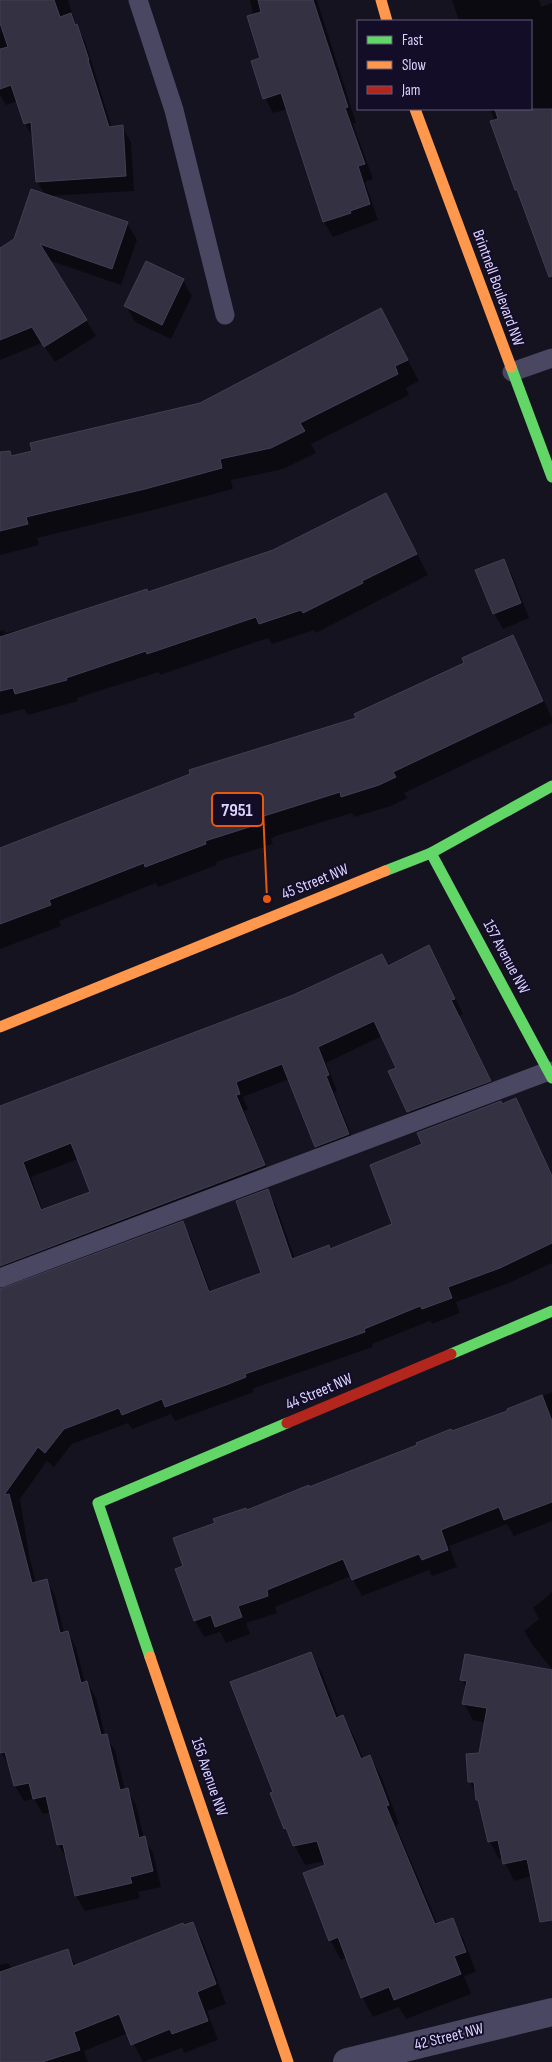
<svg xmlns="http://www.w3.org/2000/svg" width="552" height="2062" font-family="'Sofia Sans Condensed',sans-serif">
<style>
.shadow{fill:#0007;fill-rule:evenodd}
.building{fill:#343143;stroke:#433e55;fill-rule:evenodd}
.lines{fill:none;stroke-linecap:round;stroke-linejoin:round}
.lane{stroke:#4a4762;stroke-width:19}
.street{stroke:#4a4762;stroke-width:28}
.fast{stroke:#63d668;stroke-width:11}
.slow{stroke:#ff974d;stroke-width:11}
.jam{stroke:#b3261e;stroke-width:11}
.labels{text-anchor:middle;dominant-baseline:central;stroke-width:4;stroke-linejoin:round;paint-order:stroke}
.street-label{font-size:16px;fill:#dbd3ff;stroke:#130d27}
.leader{fill:none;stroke:#e8590c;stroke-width:2}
.callout-dot{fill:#e8590c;stroke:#130d27;stroke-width:2}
.callout{fill:#130d27;stroke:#e8590c;stroke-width:2}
.callout-label{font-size:18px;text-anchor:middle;font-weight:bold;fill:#dbd3ff}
</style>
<rect width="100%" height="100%" fill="#161321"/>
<g class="shadow">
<polygon points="0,0 68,0 76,26 85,41 112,128 122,127 131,142 134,191 49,196 127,223 137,240 121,285 48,260 96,336 55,362 42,343 0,360 0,249 15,239 45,195 37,181 34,139 25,124 18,101 6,105 0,95"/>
<polygon points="250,0 317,0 356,123 353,124 373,179 365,182 378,220 333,237 324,222 288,109 273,113 265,98 262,59"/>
<polygon points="452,0 539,0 541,7 552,3 552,274 490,109 531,109 531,21 459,21"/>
<polygon points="183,280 192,296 171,339 135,322 126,306"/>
<polygon points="381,310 419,381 406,388 409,395 311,444 316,453 283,469 231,480 233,489 157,509 37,538 39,545 0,555 0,459 201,404"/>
<polygon points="386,494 428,575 316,633 314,630 272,644 268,638 160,675 159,672 77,698 78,701 28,715 24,709 0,715 0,631 4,630 5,633 18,630 19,632 148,594 274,551"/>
<polygon points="503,560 512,575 529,618 503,629 494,613"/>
<polygon points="512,636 524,657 552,718 552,723 404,793 407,798 391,806 354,817 352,813 276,836 271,839 273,844 216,862 217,865 158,887 156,883 59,921 61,926 0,949 0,850 357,719 466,664"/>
<path d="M437,962L463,1014L459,1016L499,1096L417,1127L390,1072L398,1068L382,1036L326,1063L337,1091L334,1092L357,1149L325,1162L316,1146L289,1079L243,1097L248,1109L244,1111L272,1181L5,1283L0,1288V1106L388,967ZM78,1159L91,1193L43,1211L31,1177Z"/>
<polygon points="515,1099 552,1176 552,1263 509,1283 456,1302 460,1313 432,1324 430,1321 372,1344 373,1347 252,1389 254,1392 175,1421 171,1414 132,1429 128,1423 72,1444 54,1467 47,1461 20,1499 29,1555 36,1583 46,1580 55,1596 64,1633 68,1632 76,1648 85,1683 87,1682 96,1698 105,1735 115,1750 125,1790 127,1789 136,1805 144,1838 153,1853 161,1887 138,1892 140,1898 85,1911 76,1896 68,1860 58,1845 51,1812 43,1814 34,1799 24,1801 15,1786 11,1768 0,1751 0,1290 182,1223 191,1238 211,1293 263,1274 267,1191 276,1206 295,1259 330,1250 394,1224 423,1144"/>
<polygon points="552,1392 552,1521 514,1536 507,1524 449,1546 457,1567 432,1576 429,1570 362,1596 351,1576 275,1607 277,1613 246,1623 250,1634 226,1643 220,1632 204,1637 195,1621 177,1570 185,1567 247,1512 509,1411 508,1410"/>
<polygon points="552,1592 552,1669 534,1647 524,1631 539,1619 533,1608"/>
<polygon points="311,1653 322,1673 339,1718 342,1716 354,1736 363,1759 370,1757 381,1776 399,1824 396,1826 438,1925 452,1919 463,1938 476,1972 464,1976 471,1994 406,2019 399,2007 373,2017 362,1997 347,1957 341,1960 330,1940 325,1861 305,1865 285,1828 272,1794 275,1793"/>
<polygon points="552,1671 552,1918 532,1876 514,1881 503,1858 499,1859 490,1842 481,1806 470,1782 467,1755 480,1754 486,1723 473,1720 464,1704 467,1689 462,1679"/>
<polygon points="192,1923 203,1942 226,2004 207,2011 218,2040 184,2053 182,2048 143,2062 128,2033 84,2051 88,2062 0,2062 0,1965 8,1963 12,1969 67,1951 76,1966"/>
</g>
<g class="building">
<polygon points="0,0 54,0 60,17 71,13 75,25 77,24 89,60 88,60 109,127 123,125 126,176 36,182 31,122 24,124 11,85 0,89 0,49 8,47 0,23"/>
<polygon points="258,0 313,0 348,107 345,108 365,164 358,166 370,204 350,211 351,213 323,222 281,93 263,99 251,61 260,58 247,16 261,12"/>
<polygon points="495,109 552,109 552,276 549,277 517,190 515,190 503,157 490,121 498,119"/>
<polygon points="31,189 128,222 112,269 40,244 87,320 44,347 32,327 0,340 0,248 14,239"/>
<polygon points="146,261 184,279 162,325 124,306"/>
<polygon points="381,308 408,360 395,366 398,374 300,423 305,431 271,448 220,459 222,468 145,489 26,517 28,524 0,531 0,452 10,451 11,456 32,451 30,443 200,403"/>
<polygon points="386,493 417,554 362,581 363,583 303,613 301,610 259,624 256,617 147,654 146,651 66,678 67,680 15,694 13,688 0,691 0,637 147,589 148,592 273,550"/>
<polygon points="504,559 521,603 493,614 475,570"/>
<polygon points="513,635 543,701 393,772 396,777 379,785 341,797 340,792 264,816 260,818 262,823 205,841 206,844 145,867 144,863 49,900 51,905 0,924 0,848 190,774 189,770 356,718 354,714 464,663 462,658"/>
<path d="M429,945L455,999L451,1000L491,1081L407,1112L388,1071L396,1068L374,1021L318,1047L329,1075L326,1076L349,1134L315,1147L282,1064L236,1082L240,1094L236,1095L265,1165L0,1266V1106L293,995L382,954L388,966ZM71,1143L90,1192L41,1210L23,1162Z"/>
<polygon points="516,1098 552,1176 552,1243 500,1268 448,1287 452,1298 422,1309 420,1306 364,1329 365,1332 245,1374 246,1377 226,1385 165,1407 162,1399 122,1415 119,1408 64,1429 45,1453 38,1447 4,1495 9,1494 32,1583 47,1579 60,1633 68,1631 81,1683 87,1681 101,1735 107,1734 120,1790 128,1788 139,1838 145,1836 153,1871 130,1877 132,1883 75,1896 63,1844 57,1845 46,1796 33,1799 29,1783 14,1786 5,1752 0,1753 0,1289 183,1221 209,1292 261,1273 236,1201 268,1189 292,1259 329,1245 330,1249 392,1224 370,1165 422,1144 417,1133 501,1101 502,1104"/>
<polygon points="542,1395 552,1421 552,1502 504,1520 499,1507 441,1530 448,1550 422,1560 419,1554 352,1580 343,1559 267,1590 268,1596 238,1606 242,1617 215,1627 211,1615 194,1621 175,1569 183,1566 173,1538 215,1523 213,1519 246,1508 247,1510 309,1485 309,1487 417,1445 416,1443 451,1429 452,1431 507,1411 507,1409"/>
<polygon points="311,1652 336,1718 343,1715 361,1759 370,1755 389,1805 386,1806 435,1924 453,1918 466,1952 454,1956 461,1974 394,2000 389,1987 361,1998 338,1937 329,1941 303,1873 325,1865 317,1841 293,1846 286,1828 284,1829 270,1793 273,1792 230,1682"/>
<polygon points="465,1654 552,1670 552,1920 540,1922 527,1859 503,1864 498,1840 488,1842 478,1800 476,1800 474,1782 468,1782 466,1754 479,1753 487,1708 462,1704 467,1681 460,1680"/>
<polygon points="193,1922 216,1984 197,1992 208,2021 172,2034 170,2029 131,2045 119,2014 74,2032 80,2050 42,2062 0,2062 0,1972 68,1949 73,1966 183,1923 184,1925"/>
</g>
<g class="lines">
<g class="lane">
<polyline points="138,0 174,110 225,315"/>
<polyline points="512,372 552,358"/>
<polyline points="0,1278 549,1071"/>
</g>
<polyline class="street" points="347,2062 552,2012"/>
<g class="fast">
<polyline points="511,367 552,477"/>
<polyline points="431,853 552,1078"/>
<polyline points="385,871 431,853 552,786"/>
<polyline points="451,1354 552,1311"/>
<polyline points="150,1657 98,1503 287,1423"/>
</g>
<g class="slow">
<polyline points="381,0 387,21"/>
<polyline points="415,109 511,367"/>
<polyline points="0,1027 385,871"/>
<polyline points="150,1657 288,2062"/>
</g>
<polyline class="jam" points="287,1423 451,1354"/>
</g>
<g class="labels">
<g class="street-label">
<text transform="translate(498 288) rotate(70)">Brintnell Boulevard NW</text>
<text transform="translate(315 882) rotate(-22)">45 Street NW</text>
<text transform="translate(506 957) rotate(62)">157 Avenue NW</text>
<text transform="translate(319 1392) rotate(-23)">44 Street NW</text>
<text transform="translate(209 1777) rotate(71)">156 Avenue NW</text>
<text transform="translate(449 2037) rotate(-14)">42 Street NW</text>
</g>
</g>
<path class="leader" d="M267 899L263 810"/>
<circle class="callout-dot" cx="267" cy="899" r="5"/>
<rect class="callout" x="212" y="793" width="51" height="33" rx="5"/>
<g class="callout-label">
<text x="237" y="816">7951</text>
</g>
<rect x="357" y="20" width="175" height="90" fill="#130d27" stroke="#635c7d"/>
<rect x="367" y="36" width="25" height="8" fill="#63d668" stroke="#635c7d"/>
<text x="402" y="45" font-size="15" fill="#dbd3ff">Fast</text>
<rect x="367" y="61" width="25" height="8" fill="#ff974d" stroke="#635c7d"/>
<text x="402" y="70" font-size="15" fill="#dbd3ff">Slow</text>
<rect x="367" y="86" width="25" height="8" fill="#b3261e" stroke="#635c7d"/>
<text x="402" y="95" font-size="15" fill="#dbd3ff">Jam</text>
</svg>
